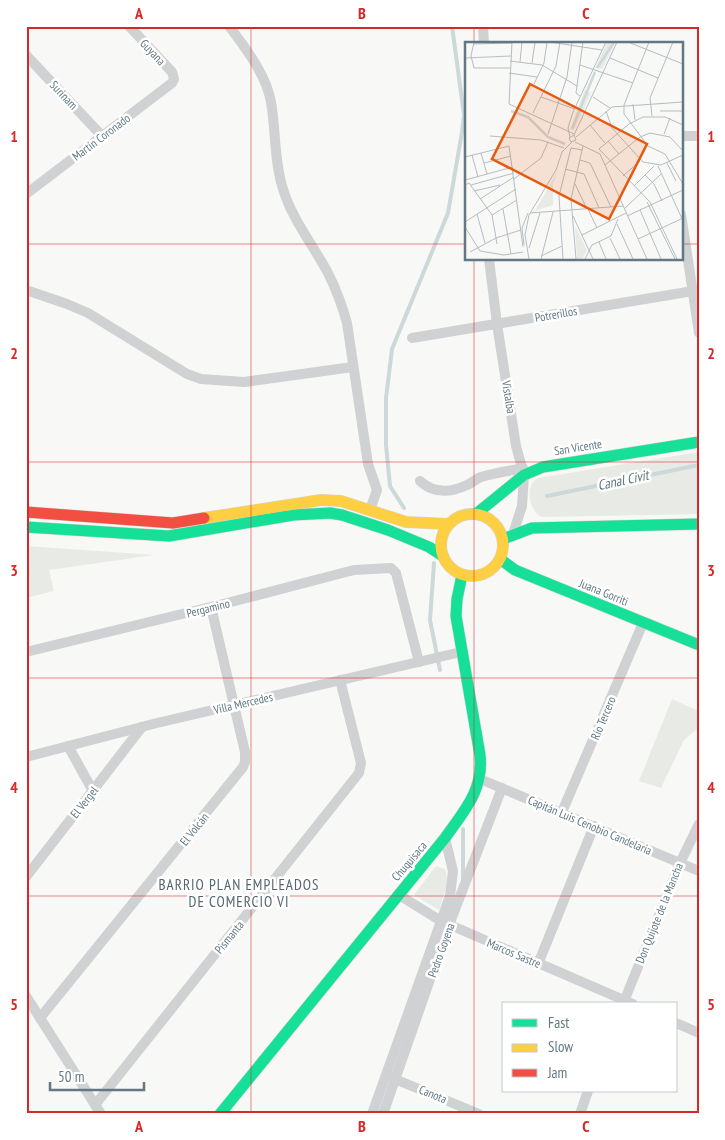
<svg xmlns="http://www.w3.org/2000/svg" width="725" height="1140" font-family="'PT Sans Narrow',sans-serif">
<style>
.green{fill:#e8ebe5}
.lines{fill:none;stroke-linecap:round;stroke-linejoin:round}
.stream{stroke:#cdd8d9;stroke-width:4}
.fast-casing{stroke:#d4d5d5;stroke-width:12}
.slow-casing{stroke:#d4d5d5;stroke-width:12}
.jam-casing{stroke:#d4d5d5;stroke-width:12}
.street{stroke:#d0d1d2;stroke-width:10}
.fast{stroke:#16e098;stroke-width:11}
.slow{stroke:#ffcf43;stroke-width:11}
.jam{stroke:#f24e42;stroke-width:11}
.grid{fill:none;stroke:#d62828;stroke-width:1;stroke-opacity:0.55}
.labels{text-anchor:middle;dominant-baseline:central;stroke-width:5;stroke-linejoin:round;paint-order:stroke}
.street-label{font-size:12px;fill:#627983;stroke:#fff}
.water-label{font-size:14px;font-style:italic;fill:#5d787d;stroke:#fff}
.quarter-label{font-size:15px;letter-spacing:1px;fill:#54666d;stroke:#fff}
.inset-river{fill:none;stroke:#cdd8d9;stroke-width:2.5}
.inset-road{fill:none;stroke:#b3bdc2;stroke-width:1}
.view{fill:#e8590c;fill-opacity:0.15;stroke:#e8590c;stroke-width:2.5}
.inset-edge{fill:none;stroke:#627983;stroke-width:2.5}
.neatline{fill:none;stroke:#d62828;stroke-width:2}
.grid-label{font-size:16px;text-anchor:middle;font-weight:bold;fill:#d62828}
</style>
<rect width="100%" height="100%" fill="#f8f8f7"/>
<g class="green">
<path d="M699,452V514L542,517C529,512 524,485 538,478Z"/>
<polygon points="26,546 154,555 49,570 54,591 26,598"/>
<polygon points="672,699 699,711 699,727 684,740 661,788 639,781"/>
<polygon points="436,866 445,869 448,882 439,910 414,895"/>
</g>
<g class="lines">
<g class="stream">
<polyline points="547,496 699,465"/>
<polyline points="404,508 390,486 386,445 386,398 392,349 448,213 462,132 464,115 452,26"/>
<polyline points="434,563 430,620 440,670"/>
<polyline points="463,880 463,829"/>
</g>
<defs>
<g id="fast">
<polyline points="476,514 524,475 543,467 699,442"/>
<polyline points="26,527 169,536 293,515 330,513 342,515 388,530 429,547 443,556"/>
<polyline points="503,539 532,528 699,524"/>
<polyline points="500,559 515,570 699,645"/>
<path d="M220,1114L445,838C464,811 484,790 480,755L456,616L457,599L462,575"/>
</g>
<g id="slow">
<circle cx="472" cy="545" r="31"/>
<polyline points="204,518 321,500 341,501 406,522 449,524"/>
</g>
<polyline id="jam" points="26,512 173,523 204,518"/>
</defs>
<use href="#fast" class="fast-casing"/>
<use href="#slow" class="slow-casing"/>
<use href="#jam" class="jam-casing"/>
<g class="street">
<path d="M229,26C246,49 266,74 271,102C276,131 274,161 283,189C292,219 313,245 328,273C336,289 342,305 347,323L368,464L377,490L370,510"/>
<polyline points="483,26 484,44"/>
<polyline points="26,55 102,136"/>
<polyline points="681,136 699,136"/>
<polyline points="26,194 172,83 174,79 172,72 129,26"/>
<polyline points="681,214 699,333"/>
<polyline points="489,259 497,324 516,446 524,475 522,506 513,534"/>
<polyline points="26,290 67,304 88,313 187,374 201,379 244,382 353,367"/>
<polyline points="412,338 699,290"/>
<path d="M420,481C434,494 450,493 467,485C472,483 476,479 481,477C494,473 509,471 523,468"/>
<polyline points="26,652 231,602 354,570 391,568 396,573 419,662"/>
<polyline points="68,746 93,791"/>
<polyline points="26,757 157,723 461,652"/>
<polyline points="480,779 699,871"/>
<polyline points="562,812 643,623"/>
<polyline points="26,877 142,727"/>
<polyline points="399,895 441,921 633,1004"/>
<polyline points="538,964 594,826"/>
<polyline points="26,996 101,1114"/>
<polyline points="623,1004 680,863 699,824"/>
<polyline points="40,1018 243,767 245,762 245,752 211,607"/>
<polyline points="676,1023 699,1033"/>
<polyline points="390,1077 479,1114"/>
<polyline points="95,1105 359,773 361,763 340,680"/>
<polyline points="372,1114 450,896 453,871 445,838"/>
<polyline points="383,1114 449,925 502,788"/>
<polyline points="580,1114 588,1091"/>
</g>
<use href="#fast" class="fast"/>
<use href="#slow" class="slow"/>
<use href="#jam" class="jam"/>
</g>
<path class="grid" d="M251,26V1114M474,26V44M26,244H466M681,244H699M474,259V1114M26,462H699M26,678H699M26,896H699"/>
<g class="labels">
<g class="street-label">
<text transform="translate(153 52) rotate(47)">Guyana</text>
<text transform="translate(64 95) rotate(47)">Surinam</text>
<text transform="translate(101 137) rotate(-37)">Martín Coronado</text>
<text transform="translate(556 314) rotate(-10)">Potrerillos</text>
<text transform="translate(509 397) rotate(81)">Vistalba</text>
<text transform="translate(578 447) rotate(-9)">San Vicente</text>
<text transform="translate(604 592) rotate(22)">Juana Gorriti</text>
<text transform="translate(208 608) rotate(-14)">Pergamino</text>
<text transform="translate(243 703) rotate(-13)">Villa Mercedes</text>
<text transform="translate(603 718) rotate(-67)">Río Tercero</text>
<text transform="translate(84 802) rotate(-52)">El Vergel</text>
<text transform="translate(590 825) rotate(23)">Capitán Luis Cenobio Candelaria</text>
<text transform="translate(194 829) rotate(-51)">El Volcán</text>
<text transform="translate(409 861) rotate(-50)">Chuquisaca</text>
<text transform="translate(659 913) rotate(-68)">Don Quijote de la Mancha</text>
<text transform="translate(229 937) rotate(-51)">Pismanta</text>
<text transform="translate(441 950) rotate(-70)">Pedro Goyena</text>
<text transform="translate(514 953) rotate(23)">Marcos Sastre</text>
<text transform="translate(433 1094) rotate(22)">Canota</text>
</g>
<g class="water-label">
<text transform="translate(623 480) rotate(-12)">Canal Civit</text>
</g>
<g class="quarter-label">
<text x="239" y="884">BARRIO PLAN EMPLEADOS<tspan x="239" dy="17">DE COMERCIO VI</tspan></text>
</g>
</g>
<g transform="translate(465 42)">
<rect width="218" height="218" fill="#f8f8f7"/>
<path d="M142,0H151L137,27L131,25ZM120,47L126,51L109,88H105ZM92,130L88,142V163L70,169ZM110,184L122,208L117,217H112Z" fill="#e8ebe5"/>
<path class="inset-river" d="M132,26L149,0M46,69L63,75L83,95L100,102M107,87L130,30"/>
<path class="inset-road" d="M9,0L6,14L9,26H45M47,0L44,62L109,92M85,0L137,8M163,0L218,22M184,0L159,63V72L183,104L200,112L218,142M8,2L47,1M0,16L46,14M145,16L193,36M45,19L77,23L112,44M55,20L57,0M67,21L70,0M115,23L168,41M44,31L72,35M69,42L79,21L82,0M115,54L111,51L118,0M76,55L110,67M128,55L145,66M168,62L170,78M141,69L147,86L178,120L196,123L218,113M195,69H218M68,71L91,24L95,0M187,74L185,56L208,0M125,83L140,101M83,92L102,35L107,0M199,92L205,76M109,93L111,98L106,100L104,96L109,93L152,0M25,94L76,98L99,106M105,95L103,86L108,70L141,0M111,95L147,65L218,60M143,99L154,112M110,100L135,112L182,217M134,107L185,160L212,217M134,107L164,82L178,75H200L218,83M16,111L22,132M7,113L13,135M0,115L44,104L58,205M115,118L125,121L146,165M19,121L46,114M202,121L211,139M140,123L175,95L185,91L205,95L218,109M193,124L218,179M100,127L119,132L134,166M180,133L189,142L197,159M158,134L175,119M49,137L76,116L83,100M0,138L48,125M110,142L122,167M0,143L4,141L27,173L32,202M6,143L49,131M169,144L189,124M9,149L35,143M15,157L49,135M182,160L210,217M38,167L46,212M123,167L132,186M159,167L196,132M175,168L196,217M65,171L158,164M12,172L20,201M27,173L52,158M108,174L128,217M162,174L218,148M0,180L51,147M152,182L168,217M0,185L15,209L39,213L58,210M117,193L161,171M145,196L155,217M173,197L216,177M134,200L141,217M59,203L57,186L63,171M64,206L75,171M5,210L31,196L56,188M76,214L97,204M64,217L60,193L64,173L91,128L97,110L107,100M76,217L88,170M98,217L94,154L106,106L117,108M111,217L106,157L118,104M120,217L127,203L146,194L153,177"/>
<path class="view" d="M65,42L182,102L144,177L27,117Z"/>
<rect width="218" height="218" class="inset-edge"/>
</g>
<rect width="725" height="1140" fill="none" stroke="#ffffff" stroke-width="55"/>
<rect x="502" y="1002" width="175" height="90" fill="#ffffff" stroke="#c0c9cd"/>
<rect x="512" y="1019" width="25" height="8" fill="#16e098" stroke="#c0c9cd"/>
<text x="548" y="1028" font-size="15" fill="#627983">Fast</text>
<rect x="512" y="1044" width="25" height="8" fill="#ffcf43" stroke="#c0c9cd"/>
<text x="548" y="1052" font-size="15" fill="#627983">Slow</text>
<rect x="512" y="1069" width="25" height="8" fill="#f24e42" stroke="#c0c9cd"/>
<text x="548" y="1078" font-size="15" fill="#627983">Jam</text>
<path d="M50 1082v8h94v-8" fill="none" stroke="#627983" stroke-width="2.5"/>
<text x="58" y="1082" font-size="15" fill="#627983" stroke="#ffffff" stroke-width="4" paint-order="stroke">50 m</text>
<rect x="28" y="28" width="670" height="1084" class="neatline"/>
<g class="grid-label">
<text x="139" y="19">A</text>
<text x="362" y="19">B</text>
<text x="586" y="19">C</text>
<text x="14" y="142">1</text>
<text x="711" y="142">1</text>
<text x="14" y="359">2</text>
<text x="711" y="359">2</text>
<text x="14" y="576">3</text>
<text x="711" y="576">3</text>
<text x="14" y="793">4</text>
<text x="711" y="793">4</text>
<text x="14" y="1010">5</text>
<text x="711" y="1010">5</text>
<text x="139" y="1132">A</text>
<text x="362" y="1132">B</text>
<text x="586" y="1132">C</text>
</g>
</svg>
